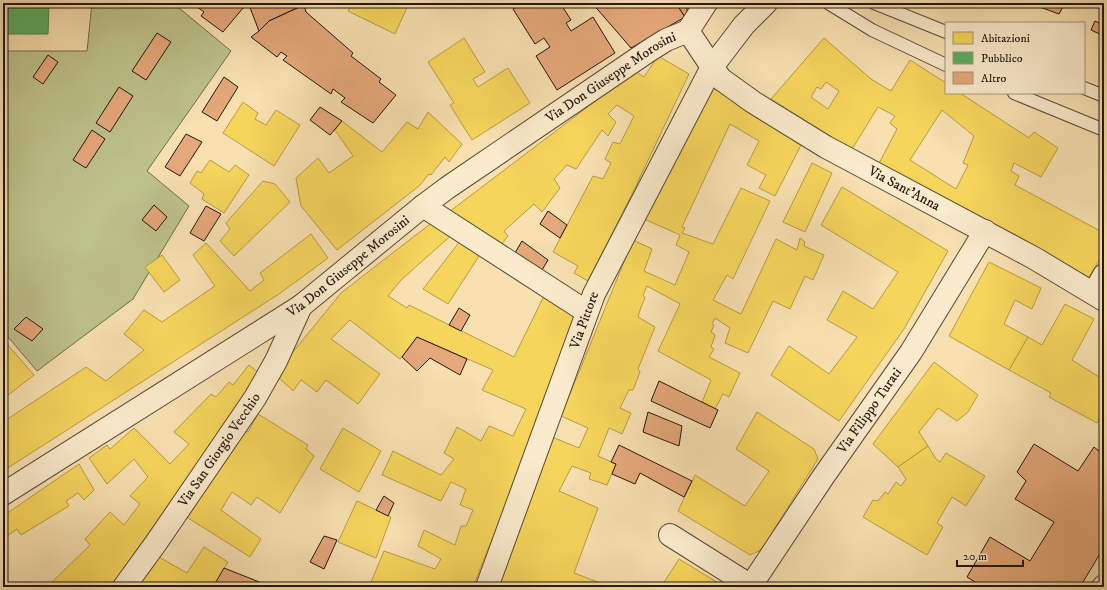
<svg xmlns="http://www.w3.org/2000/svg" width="1107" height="590" font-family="'IM FELL DW Pica',serif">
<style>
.green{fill:#bec28b;stroke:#706c4d}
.homes{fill:#f6d55c;stroke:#b79c45;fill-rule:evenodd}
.public{fill:#5aae61;stroke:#4a8048}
.building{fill:#e5a87a;stroke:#23160f}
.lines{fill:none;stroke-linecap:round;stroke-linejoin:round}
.lane-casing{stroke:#584837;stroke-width:14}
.street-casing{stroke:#584837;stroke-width:24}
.lane{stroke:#faebcc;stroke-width:12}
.street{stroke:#faebcc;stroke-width:22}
.labels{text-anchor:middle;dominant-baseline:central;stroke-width:4;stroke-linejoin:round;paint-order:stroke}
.street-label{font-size:14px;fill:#23160f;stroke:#faebcc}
</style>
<rect width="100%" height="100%" fill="#f8e0b0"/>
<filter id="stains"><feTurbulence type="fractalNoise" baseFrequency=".005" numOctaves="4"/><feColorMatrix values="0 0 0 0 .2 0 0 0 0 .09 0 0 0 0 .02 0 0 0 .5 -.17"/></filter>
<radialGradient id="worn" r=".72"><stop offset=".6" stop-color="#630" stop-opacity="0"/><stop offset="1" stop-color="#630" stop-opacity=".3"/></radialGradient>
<polygon class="green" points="92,3 173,3 231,51 147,171 189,206 133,299 37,371 3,331 3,51 87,51"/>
<g class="homes">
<polygon points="352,3 409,3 395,34 348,11"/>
<polygon points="464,38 485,72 473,79 478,87 508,68 530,103 472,140 450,105 454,103 428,62"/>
<path d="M824,38L871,79L891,91L910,60L946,83V93H960L1029,138L1034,132L1058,148L1041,177L1014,163L1011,171L1019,176L1015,185L1104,233V252L1087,280L876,169L897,129L890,123L895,116L878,107L851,151L771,99ZM826,82L839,91L828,109L811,97L817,87L821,89ZM942,110L974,136L963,163L968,165L956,189L910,160Z"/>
<polygon points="658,56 689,74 633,192 588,281 574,273 578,266 553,252 593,176 603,179 611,163 605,159 613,142 620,144 634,116 617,105 608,114 616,122 608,136 602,130 576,169 567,165 554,179 560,188 542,212 534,204 504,231 508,236 498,249 445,215 635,71 644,77"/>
<polygon points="711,87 803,141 775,196 759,188 766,175 747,165 759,141 730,124 682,227 685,228 682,233 713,244 741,188 770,201 733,279 727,275 713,300 741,314 776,239 797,250 800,238 805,242 804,246 824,255 813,280 805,276 790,309 773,301 748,353 725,343 730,328 715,318 712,324 714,325 711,332 715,335 711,347 714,349 709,357 740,373 729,397 723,394 715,409 702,402 711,380 658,351 680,304 647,286 643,295 645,298 641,307 638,317 655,327 638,369 640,372 633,390 629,390 620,408 631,413 622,434 609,428 598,456 616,464 607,485 589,479 591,473 572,466 559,491 598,508 574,573 611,587 494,587 552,437 579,448 588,428 561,416 633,240 652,249 644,271 675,285 689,252 676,245 680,235 644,219"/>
<polygon points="243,102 258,113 255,119 266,125 276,110 300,125 274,166 223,133"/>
<polygon points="428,112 462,144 449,162 445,157 431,175 429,174 419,186 337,250 301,206 296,178 318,158 329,173 353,156 335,130 342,121 382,152 407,122 418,129"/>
<polygon points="210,160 229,172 235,165 249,175 224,213 202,199 204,194 190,183 197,171 201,173"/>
<polygon points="812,163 832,173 805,232 783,222"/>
<polygon points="263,181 275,184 290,202 234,256 220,241 230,229 226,223"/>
<polygon points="842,187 948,251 904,329 839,421 771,375 789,346 829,374 857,337 827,320 843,291 873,309 898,272 821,225"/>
<polygon points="434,221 455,232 401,280 388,296 407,308 409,305 514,357 546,292 577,309 529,446 473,587 369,587 384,551 435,569 441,559 418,546 424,530 455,545 461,526 466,526 473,510 460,505 466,489 451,482 441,501 382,475 393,451 441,475 454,459 444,453 457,427 481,441 489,426 513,436 526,409 482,390 493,370 417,337 400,359 350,320 331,339 380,374 358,404 326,380 317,392 301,380 293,391 275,374 341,293"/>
<polygon points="311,234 328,258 279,294 3,471 3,422 86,367 106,381 144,350 124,334 144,310 162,322 215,286 193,255 206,243 250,291 264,280 260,273"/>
<polygon points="460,241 481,253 448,304 423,289"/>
<polygon points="162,255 180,280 164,292 145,267"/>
<polygon points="989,262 1041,288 1032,309 1015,300 1004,324 1028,337 1009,370 949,336"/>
<polygon points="1065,304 1094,319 1072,360 1104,380 1104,412 1097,423 1049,397 1051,393 1009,370 1028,337 1042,345"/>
<polygon points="5,342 34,375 7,396 3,390 3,344"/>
<polygon points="934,362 978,395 968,412 957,421 938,408 919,432 928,446 898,467 873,444"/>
<polygon points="249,365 260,374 157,521 110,587 55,587 56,585 52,582 90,545 85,539 110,512 124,525 140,504 130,496 148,477 134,459 107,484 89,458 107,445 110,449 134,428 170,464 189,444 174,432 211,394 216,397 229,382 233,385"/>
<polygon points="757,412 814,449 818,459 761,550 750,555 678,511 695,475 745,506 769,471 736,449"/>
<polygon points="258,414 308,445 306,449 314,456 280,513 257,497 251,505 232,492 221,510 261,539 250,557 185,516 241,428 248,432"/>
<polygon points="343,428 381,451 359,492 320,469"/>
<polygon points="928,446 936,459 940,462 946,453 985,476 966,506 952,497 937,523 943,527 927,555 863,517 873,500 878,501 885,492 888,494 896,482 901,486 906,479 898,467"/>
<polygon points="79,464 94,490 84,500 78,493 66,501 69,506 21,535 17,529 3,539 3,516"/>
<polygon points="357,501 391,517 376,558 338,542"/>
<polygon points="204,547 228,562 213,587 138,587 159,557 187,573"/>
<polygon points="679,559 725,587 661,587"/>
</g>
<polygon class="public" points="8,3 49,3 48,34 7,34"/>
<g class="building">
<polygon points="192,3 300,3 301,6 269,21 259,31 249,5 243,8 223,32 201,16 204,12"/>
<polygon points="523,3 560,3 571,20 566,23 571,31 593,17 615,53 557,90 536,56 550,47 544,38 535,44 513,9"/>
<polygon points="592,3 611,3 614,7 621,3 676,3 685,17 631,48"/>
<polygon points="676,3 687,3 687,14 685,17"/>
<polygon points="1029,3 1065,3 1059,14"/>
<polygon points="1082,3 1092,3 1089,8"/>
<polygon points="304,5 306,12 353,53 351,56 381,79 379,82 396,95 373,123 341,102 345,98 333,89 331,94 283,60 287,56 281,52 277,57 251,37 259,31 269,21"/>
<polygon points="1102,16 1104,17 1104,36 1091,30 1095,21 1099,23"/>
<polygon points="157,33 171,42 146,80 132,71"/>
<polygon points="48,55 58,62 43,84 33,77"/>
<polygon points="224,77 238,87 217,121 202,112"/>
<polygon points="119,87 133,96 110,132 96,123"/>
<polygon points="320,107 342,121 330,135 310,120"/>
<polygon points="92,130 105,139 86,168 73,160"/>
<polygon points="186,134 202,142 180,176 165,167"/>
<polygon points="3,138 8,142 3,148"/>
<polygon points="154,205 167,217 156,231 142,220"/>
<polygon points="206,206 221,214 204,241 190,233"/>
<polygon points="548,211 567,225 560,238 540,224"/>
<polygon points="522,241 548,260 539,275 512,258"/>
<polygon points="459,308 470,315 461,331 449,325"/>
<polygon points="26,317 43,329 32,341 14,329"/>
<polygon points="417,337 467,359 460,375 430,358 417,371 402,357"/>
<polygon points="659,381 718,410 710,428 651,401"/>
<polygon points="648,412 682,426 679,446 643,432"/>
<polygon points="1034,444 1078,471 1094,447 1104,455 1104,547 1080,587 983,587 967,577 990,537 1030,561 1054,522 1015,499 1026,481 1017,472"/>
<polygon points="619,445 692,481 684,497 640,473 635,484 612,474 616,464 611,462"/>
<polygon points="384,496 394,503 388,516 376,510"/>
<polygon points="324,536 337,540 324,569 310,562"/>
<polygon points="224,568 272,587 213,587"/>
</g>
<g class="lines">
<defs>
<g id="lane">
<polyline points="828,3 872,30 946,65"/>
<polyline points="874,3 946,32"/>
<polyline points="1084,88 1104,96"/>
<polyline points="1014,93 1104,130"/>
</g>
<g id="street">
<path id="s1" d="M688,31L712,67L721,79L753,102L826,147L1034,258L1104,300"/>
<polyline points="688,31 706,3"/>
<polyline points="423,206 587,312"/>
<polyline points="1094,293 1104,275"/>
<path id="s2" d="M3,494L301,306L423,206L447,188L650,50L666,40L688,31"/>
<polyline points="670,535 751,586"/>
<path id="s3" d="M124,587L156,543L255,398L276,361L301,306"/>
<path id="s4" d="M487,587L594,294L712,67L744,25L766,3"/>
<path id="s5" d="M750,587L823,477L911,352L985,231"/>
<polyline points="1103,587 1104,586"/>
</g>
</defs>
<use href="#lane" class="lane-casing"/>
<use href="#street" class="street-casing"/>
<use href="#lane" class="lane"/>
<use href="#street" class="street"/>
</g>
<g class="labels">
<g class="street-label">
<text stroke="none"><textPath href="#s2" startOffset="738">Via Don Giuseppe Morosini</textPath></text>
<text stroke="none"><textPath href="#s1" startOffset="272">Via Sant'Anna</textPath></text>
<text stroke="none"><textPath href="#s2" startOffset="414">Via Don Giuseppe Morosini</textPath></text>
<text stroke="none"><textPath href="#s4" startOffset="284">Via Pittore</textPath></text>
<text stroke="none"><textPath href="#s5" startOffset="213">Via Filippo Turati</textPath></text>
<text stroke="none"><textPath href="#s3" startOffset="167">Via San Giorgio Vecchio</textPath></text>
</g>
</g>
<rect width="1107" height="590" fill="none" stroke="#f8e0b0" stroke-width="16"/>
<rect x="4" y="4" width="1099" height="582" fill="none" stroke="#23160f" stroke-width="2"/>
<rect x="8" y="8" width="1091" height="574" fill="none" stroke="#23160f"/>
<rect x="945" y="22" width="140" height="72" fill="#faebcc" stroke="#a49680"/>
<rect x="953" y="32" width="20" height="12" fill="#f6d55c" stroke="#a49680"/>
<text x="981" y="42" font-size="12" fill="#23160f">Abitazioni</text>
<rect x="953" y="52" width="20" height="12" fill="#5aae61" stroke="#a49680"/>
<text x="981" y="62" font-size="12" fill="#23160f">Pubblico</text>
<rect x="953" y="72" width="20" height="12" fill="#e5a87a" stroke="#a49680"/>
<text x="981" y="82" font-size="12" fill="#23160f">Altro</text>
<path d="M957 560v6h66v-6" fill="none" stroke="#23160f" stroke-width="2"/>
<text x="963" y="560" font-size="12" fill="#23160f" stroke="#faebcc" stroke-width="3" paint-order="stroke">20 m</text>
<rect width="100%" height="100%" filter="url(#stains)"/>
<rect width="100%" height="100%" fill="url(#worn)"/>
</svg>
